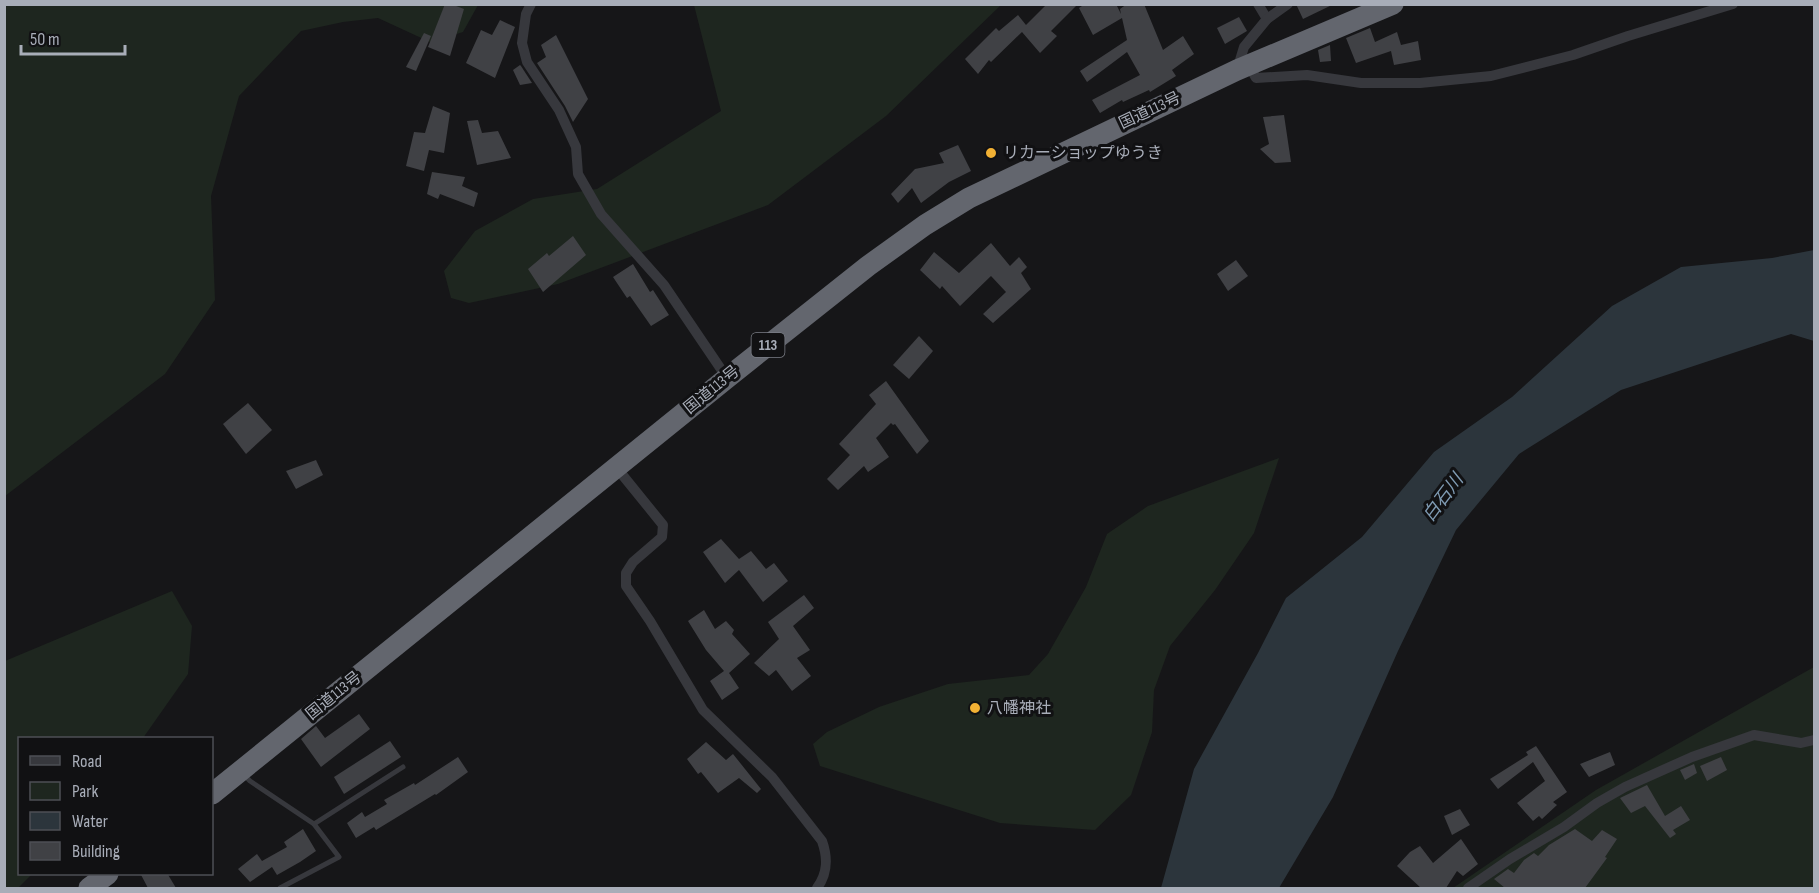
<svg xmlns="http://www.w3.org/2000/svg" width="1819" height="893" font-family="'Sofia Sans Condensed','Noto Sans JP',sans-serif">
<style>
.green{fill:#1e261f}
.water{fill:#2c353c}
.building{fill:#404145}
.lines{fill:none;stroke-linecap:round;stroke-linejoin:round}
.lane{stroke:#37383d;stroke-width:5}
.street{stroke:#37383d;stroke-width:10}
.highway{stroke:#63666e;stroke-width:21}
.poi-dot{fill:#f2b134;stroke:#111113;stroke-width:2}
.labels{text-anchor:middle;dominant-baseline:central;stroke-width:6;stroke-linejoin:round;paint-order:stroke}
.shield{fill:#111113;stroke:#7b7e86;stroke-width:1.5}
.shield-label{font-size:15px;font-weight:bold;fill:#a8adb8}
.street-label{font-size:16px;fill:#a8adb8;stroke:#111113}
.poi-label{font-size:16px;fill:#a8adb8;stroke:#111113;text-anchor:start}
.water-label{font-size:18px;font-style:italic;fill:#7f9bb3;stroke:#111113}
</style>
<rect width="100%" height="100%" fill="#161618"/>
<g class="green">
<polygon points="5,5 478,5 463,32 430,42 378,18 343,22 301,31 239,96 211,196 215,300 165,374 5,496"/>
<polygon points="694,5 1001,5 886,116 768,205 558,284 469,303 451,298 444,271 475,231 533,199 597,189 721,111"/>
<polygon points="1279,458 1254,533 1215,590 1170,646 1154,690 1152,732 1131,795 1095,830 1000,823 820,766 813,744 827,732 879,707 948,684 1029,675 1048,654 1086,587 1107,534 1148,506"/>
<polygon points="172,591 192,626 188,674 143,738 20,738 20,874 32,874 18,888 5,888 5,661"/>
<polygon points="1814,667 1814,888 1453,888 1596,790"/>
</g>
<polygon class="water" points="1814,250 1814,341 1791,334 1621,390 1519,454 1456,530 1398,651 1333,797 1279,888 1161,888 1194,769 1258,653 1286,598 1362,537 1434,452 1512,397 1612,306 1681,267 1772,258"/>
<g class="building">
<polygon points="445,4 451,4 464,9 450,56 428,47"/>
<polygon points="1047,4 1078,4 1051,31 1057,36 1040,53 1022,32 991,62 989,60 978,74 965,59 996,28 999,31 1018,15 1026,25"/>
<polygon points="1085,4 1116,4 1121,14 1120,9 1127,4 1144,4 1163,50 1183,36 1194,54 1172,70 1176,76 1150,92 1149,90 1123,102 1122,100 1100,113 1092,100 1140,75 1127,52 1087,82 1080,71 1127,40 1122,18 1093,35 1079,8"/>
<polygon points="1296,4 1334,4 1303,19"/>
<polygon points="1239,17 1247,31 1225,44 1217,28"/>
<polygon points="500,20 515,27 495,78 466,63 481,30 492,35"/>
<polygon points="1370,28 1375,42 1397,32 1401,45 1418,41 1421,60 1394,65 1391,51 1356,63 1346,38"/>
<polygon points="424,33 431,36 416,71 406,67"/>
<polygon points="556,35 588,99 573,122 565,106 537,63 546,57 541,45"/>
<polygon points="1330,45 1331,61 1320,62 1318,50"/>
<polygon points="520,65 521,66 532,83 520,85 513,70"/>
<polygon points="433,106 450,113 444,153 429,150 424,171 406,166 414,132 425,133"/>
<polygon points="1284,115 1291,162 1275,163 1260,149 1269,144 1263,117"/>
<polygon points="478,120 482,133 498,131 511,158 477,165 467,121"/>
<polygon points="958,145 971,171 949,182 921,203 912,188 898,203 891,194 915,169 944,163 939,153"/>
<polygon points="432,172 465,177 462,186 478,193 474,207 440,194 438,199 427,194"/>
<polygon points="573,236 586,255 543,292 528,269 547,253 549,256"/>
<polygon points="991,243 1010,266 1019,257 1027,267 1021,273 1031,289 993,323 983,314 1006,292 991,276 960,306 942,286 940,289 920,270 934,252 959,273"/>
<polygon points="1236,260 1248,276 1228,291 1217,274"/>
<polygon points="633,264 650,292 653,290 669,315 651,326 630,296 627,298 613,277"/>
<polygon points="919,336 933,351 909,379 893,365"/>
<polygon points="886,381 929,441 917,454 895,424 893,425 891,423 876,438 889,457 868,472 864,466 838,490 827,479 850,455 839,444 876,404 869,395"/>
<polygon points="248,403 272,430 246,454 223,424"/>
<polygon points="316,460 323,475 296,489 286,471"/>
<polygon points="721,539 739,559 751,551 766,569 774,563 788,581 763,602 739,570 725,583 703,552"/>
<polygon points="804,595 814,608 793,626 810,650 797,658 811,676 792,691 776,670 769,676 754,663 779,639 768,622"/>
<polygon points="704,610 715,629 726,621 734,630 732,634 750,654 729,673 739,688 722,700 710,681 724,671 706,650 688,621"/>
<polygon points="359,714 370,729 321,767 301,739 316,726 325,738"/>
<polygon points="390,741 401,757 344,794 334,777"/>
<polygon points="706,742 726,760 733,754 761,789 757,793 739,778 718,793 701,772 698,774 687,759"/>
<polygon points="1536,746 1567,792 1553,802 1557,805 1542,819 1539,816 1533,821 1517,803 1545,781 1533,762 1498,789 1490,779 1528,755 1526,752"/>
<polygon points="1610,752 1615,765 1589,777 1580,764"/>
<polygon points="458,757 468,772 436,795 435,794 376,830 374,827 356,838 347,823 362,812 365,817 387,804 384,800 414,783 415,785"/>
<polygon points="1721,757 1727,770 1707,781 1700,766"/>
<polygon points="1694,764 1697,773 1685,780 1680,770"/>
<polygon points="1647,785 1665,816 1681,806 1690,820 1673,830 1676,834 1670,838 1645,806 1631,813 1620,798"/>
<polygon points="1460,809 1470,825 1452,835 1444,816"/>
<polygon points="303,829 316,851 300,862 277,875 272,867 250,882 238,869 257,854 262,861 287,847 284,842"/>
<polygon points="1575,829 1592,841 1602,830 1617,839 1605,857 1607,858 1585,888 1505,888 1494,879 1508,869 1514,873 1524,860 1534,853 1538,856 1549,845"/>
<polygon points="1461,839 1478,864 1463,876 1457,871 1446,888 1421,888 1397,866 1410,852 1420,846 1433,863"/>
<polygon points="140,873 167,873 176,888 148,888"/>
</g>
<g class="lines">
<g class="lane">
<polyline points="244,775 250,781 314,824 339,857 280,888"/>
<polyline points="314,824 403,767"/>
</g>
<g class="street">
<polyline points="531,4 526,14 522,43 527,62 559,110 576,147 578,174 601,214 664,285 727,378"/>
<polyline points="1258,4 1267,19"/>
<polyline points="1249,66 1256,78 1307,75 1361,83 1420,83 1491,76 1573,55 1628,36 1733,4"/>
<polyline points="1237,70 1244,47 1267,19 1288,4"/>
<path d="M616,467L663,525L662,537L633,562L626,573V586L650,621L703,710L772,777L822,841C828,858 828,873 817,888"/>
<polyline points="1468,888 1510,859 1564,827 1597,803 1625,787 1692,757 1754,735 1801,743 1814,740"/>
</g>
<g class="highway">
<polyline points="212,794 727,378 868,266 925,225 969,198 1237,70 1393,4"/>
<polyline points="89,888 108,874"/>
</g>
</g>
<g class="poi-dot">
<circle cx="991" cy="153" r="6"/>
<circle cx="975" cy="708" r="6"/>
</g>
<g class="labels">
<rect class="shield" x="751.5" y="333" width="33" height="24" rx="4.5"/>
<g class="shield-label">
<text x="768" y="345">113</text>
</g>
<g class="street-label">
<text transform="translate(1150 111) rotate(-25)">国道113号</text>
<text transform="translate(712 390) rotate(-39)">国道113号</text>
<text transform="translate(334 696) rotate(-39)">国道113号</text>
</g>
<g class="poi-label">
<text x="1003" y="153">リカーショップゆうき</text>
<text x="987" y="708">八幡神社</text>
</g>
<g class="water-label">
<text transform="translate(1443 498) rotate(-53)">白石川</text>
</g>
</g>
<rect width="1819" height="893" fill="none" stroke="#a8adb8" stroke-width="12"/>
<rect x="18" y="737" width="195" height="138" fill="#111113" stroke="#4d4f55" stroke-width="1.5"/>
<rect x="30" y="756" width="30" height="9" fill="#37383d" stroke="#4d4f55" stroke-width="1.5"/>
<text x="72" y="767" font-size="18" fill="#a8adb8">Road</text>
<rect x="30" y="782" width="30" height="18" fill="#1e261f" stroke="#4d4f55" stroke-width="1.5"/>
<text x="72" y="797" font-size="18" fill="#a8adb8">Park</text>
<rect x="30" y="812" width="30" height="18" fill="#2c353c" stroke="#4d4f55" stroke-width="1.5"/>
<text x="72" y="827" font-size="18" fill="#a8adb8">Water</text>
<rect x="30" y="842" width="30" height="18" fill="#404145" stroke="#4d4f55" stroke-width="1.5"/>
<text x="72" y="857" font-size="18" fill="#a8adb8">Building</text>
<path d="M21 45v9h104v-9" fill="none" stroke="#a8adb8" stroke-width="3"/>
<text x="30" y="45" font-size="18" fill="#a8adb8" stroke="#111113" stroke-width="4.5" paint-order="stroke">50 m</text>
</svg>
